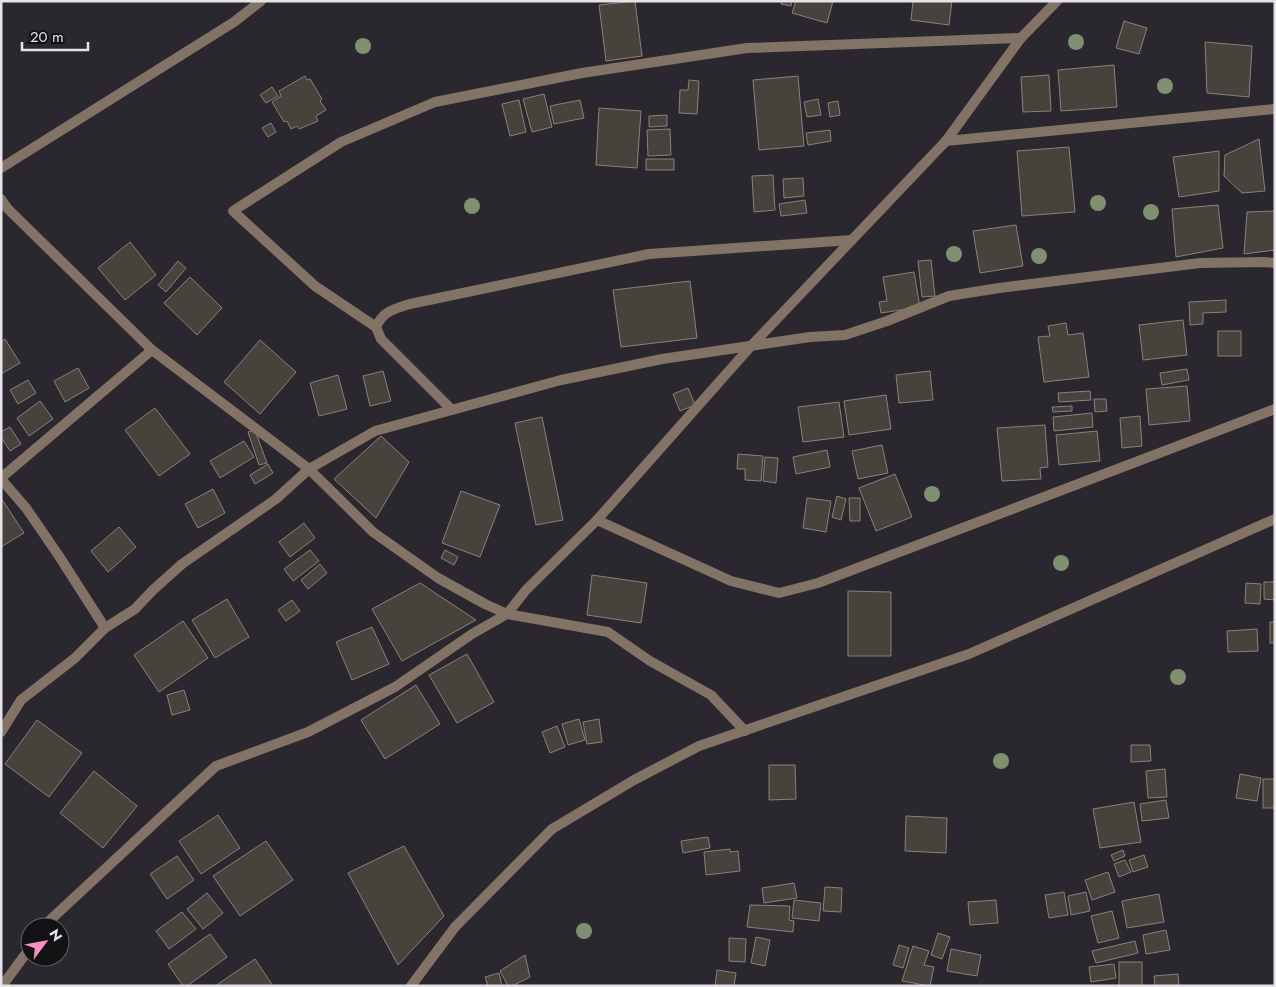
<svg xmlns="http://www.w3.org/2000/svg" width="1276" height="987" font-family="Jost,sans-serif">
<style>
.building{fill:#47433c;stroke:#87827b}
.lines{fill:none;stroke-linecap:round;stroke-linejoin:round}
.lane{stroke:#837266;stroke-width:10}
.street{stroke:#837266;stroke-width:10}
.tree{fill:#7e9070}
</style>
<rect width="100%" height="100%" fill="#2a272e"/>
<g class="building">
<polygon points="635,1 642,56 606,61 599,5"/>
<polygon points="782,1 792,1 791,6 781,4"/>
<polygon points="796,1 833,1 827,23 792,13"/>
<polygon points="913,1 952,1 949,25 911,20"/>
<polygon points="1124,21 1147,28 1139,54 1116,48"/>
<polygon points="1205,42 1252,46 1249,97 1207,93"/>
<polygon points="1114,65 1117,107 1061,111 1058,70"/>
<polygon points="1049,75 1051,111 1023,112 1021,77"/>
<polygon points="305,76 307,80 310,79 322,99 320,101 326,110 316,116 318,121 299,129 297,126 291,129 287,121 284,122 272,102 281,96 279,91"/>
<polygon points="798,76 804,146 759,150 753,80"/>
<polygon points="689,80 699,81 697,114 679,113 680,90 688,90"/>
<polygon points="272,87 278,96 266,103 260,95"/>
<polygon points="544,94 552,127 532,132 523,99"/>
<polygon points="818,99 821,115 807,117 804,102"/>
<polygon points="519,100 526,132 510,136 502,104"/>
<polygon points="580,100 584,118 554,124 550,106"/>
<polygon points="838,101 840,115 830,117 828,103"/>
<polygon points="599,108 641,111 637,168 596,165"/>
<polygon points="667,115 667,126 649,127 649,116"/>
<polygon points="271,123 276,132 268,137 262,128"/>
<polygon points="670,129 671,155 648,156 647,130"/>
<polygon points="830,130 831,141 808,145 806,133"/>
<polygon points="1259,139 1265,191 1242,193 1224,176 1225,155"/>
<polygon points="1069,147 1075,212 1022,216 1017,151"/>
<polygon points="1219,151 1219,191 1179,197 1173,157"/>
<rect x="646" y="159" width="28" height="11"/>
<polygon points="773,175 775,210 754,212 752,176"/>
<polygon points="803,178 804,196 784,198 783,179"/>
<polygon points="805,200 807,213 781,216 779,204"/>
<polygon points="1218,205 1223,248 1176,257 1172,209"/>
<polygon points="1275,211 1275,250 1244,254 1247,212"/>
<polygon points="1016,225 1023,266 980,273 973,231"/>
<polygon points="130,242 156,275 125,300 98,268"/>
<polygon points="931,260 935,296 922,297 918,261"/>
<polygon points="178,261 186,268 166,292 158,285"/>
<polygon points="914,272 920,307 881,313 879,302 887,301 883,277"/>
<polygon points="190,277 222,308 197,335 164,303"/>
<polygon points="690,281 697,338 621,347 613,290"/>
<polygon points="1226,300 1226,312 1203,313 1203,324 1190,325 1189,302"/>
<polygon points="1183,320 1187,355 1143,360 1139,325"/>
<polygon points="1066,323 1068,335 1083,333 1089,377 1044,382 1038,337 1050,336 1048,326"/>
<rect x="1218" y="331" width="23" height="25"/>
<polygon points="5,339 20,363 1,374 1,342"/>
<polygon points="260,340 296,372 260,414 224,382"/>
<polygon points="78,368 89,388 65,402 54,381"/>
<polygon points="1187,369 1189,380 1162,385 1160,373"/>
<polygon points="383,371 391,401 370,406 363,376"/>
<polygon points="930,371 933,400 899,403 896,375"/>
<polygon points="338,375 347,409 319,416 310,383"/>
<polygon points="28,380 36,393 18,404 10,390"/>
<polygon points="1187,386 1190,421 1149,425 1146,389"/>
<polygon points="688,388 695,405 680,411 673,394"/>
<polygon points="1090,391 1091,400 1059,402 1058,393"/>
<polygon points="886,395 891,429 849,435 844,401"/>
<polygon points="1094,399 1106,399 1107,411 1095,412"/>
<polygon points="40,401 53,419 29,436 17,418"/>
<polygon points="839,402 844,437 803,442 798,407"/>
<polygon points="1072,406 1072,411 1053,412 1052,407"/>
<polygon points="155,408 190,454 159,476 125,430"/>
<polygon points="1092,413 1093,427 1054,431 1053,417"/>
<polygon points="1140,416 1142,446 1122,448 1120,418"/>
<polygon points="542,417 563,520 536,525 515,423"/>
<polygon points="1045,425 1048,467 1040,468 1041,479 1002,481 997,428"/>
<polygon points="10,427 21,444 10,451 1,437 1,432"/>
<polygon points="255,430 267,463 259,465 248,432"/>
<polygon points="1097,431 1100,461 1059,465 1056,435"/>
<polygon points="381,436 409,462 376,518 334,479"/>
<polygon points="244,441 254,457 220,478 210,461"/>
<polygon points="882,445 888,473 858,479 852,451"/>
<polygon points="827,450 830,467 796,474 793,457"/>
<polygon points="738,454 763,456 761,481 745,480 745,469 737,469"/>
<polygon points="765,457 778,458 776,483 763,481"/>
<polygon points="268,464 273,473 255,484 250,475"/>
<polygon points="895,474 912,517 876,531 859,488"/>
<polygon points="213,489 225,513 198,528 185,504"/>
<polygon points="461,491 500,505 480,557 442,543"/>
<polygon points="837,496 846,499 841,520 832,517"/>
<polygon points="1,498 24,533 1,547"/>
<polygon points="807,498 831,501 826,532 803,528"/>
<polygon points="849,498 860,498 860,521 850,521"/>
<polygon points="304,523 315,538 290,557 279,542"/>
<polygon points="119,527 136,547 108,572 91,551"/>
<polygon points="310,550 319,561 293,581 284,569"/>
<polygon points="445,550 458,557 454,565 441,558"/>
<polygon points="320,564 327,573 308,589 301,580"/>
<polygon points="592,575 647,583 641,623 587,615"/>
<polygon points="1264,582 1275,582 1275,600 1264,599"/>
<polygon points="420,583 476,620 402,661 372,609"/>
<polygon points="1246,583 1261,584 1260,604 1245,603"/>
<polygon points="848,591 891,592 891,656 848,656"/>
<polygon points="227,599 249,637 215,658 192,620"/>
<polygon points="292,600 300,611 286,621 278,610"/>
<polygon points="183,621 208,658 159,692 134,655"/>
<rect x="1270" y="622" width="5" height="21"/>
<polygon points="372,627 389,664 352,680 336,642"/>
<polygon points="1257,629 1258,651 1228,652 1227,631"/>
<polygon points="467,654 494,702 457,723 429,675"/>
<polygon points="416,685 440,724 385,759 361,720"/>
<polygon points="184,690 190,710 172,715 167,695"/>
<polygon points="579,719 585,740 568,745 562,724"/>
<polygon points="599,719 602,742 587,744 583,722"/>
<polygon points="37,720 82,753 49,797 5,764"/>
<polygon points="557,726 565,747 550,753 542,732"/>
<polygon points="1131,745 1150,745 1151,761 1131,762"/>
<polygon points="769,765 795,765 796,799 769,800"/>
<polygon points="1165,769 1167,797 1148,798 1146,771"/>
<polygon points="94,771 137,806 103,848 60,813"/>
<polygon points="1240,774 1261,778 1257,801 1236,798"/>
<rect x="1263" y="779" width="12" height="29"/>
<polygon points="1166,800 1169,818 1142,821 1140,804"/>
<polygon points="1134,802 1141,842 1100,848 1093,809"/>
<polygon points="218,815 240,848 201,874 179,841"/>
<polygon points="906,816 947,818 946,853 905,851"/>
<polygon points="708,837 710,848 683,853 681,841"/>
<polygon points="266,841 293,880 240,916 213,876"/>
<polygon points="404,846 444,916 398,965 348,873"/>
<polygon points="730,849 730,852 738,851 740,871 706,875 704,852"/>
<polygon points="1123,850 1125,856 1114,861 1111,855"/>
<polygon points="1144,855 1148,867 1133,872 1129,860"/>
<polygon points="177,856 194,880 167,899 150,874"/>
<polygon points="1125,860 1131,872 1119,877 1114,864"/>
<polygon points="1108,872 1115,892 1092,900 1085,880"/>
<polygon points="794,883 797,898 764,903 762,888"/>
<polygon points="825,887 842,888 841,912 823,911"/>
<polygon points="1064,892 1068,915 1049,918 1045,895"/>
<polygon points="1086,892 1090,911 1071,915 1068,896"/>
<polygon points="207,893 223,913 203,929 187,909"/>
<polygon points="1159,894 1164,922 1127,928 1122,901"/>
<polygon points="794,900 821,903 819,921 792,918"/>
<polygon points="996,900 998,923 970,925 968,902"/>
<polygon points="750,905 790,906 789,920 794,921 793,932 747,927"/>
<polygon points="1112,911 1119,938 1098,943 1091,916"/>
<polygon points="182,912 196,929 169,949 156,931"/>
<polygon points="1166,930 1170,950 1146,954 1143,935"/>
<polygon points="938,933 950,937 942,959 931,955"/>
<polygon points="210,934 227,957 187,986 183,986 168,964"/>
<polygon points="756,937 770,940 765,966 751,963"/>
<polygon points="729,938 746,939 745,962 729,961"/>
<polygon points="1135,941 1138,953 1096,963 1092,951"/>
<polygon points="899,945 909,948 903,968 893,965"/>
<polygon points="913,946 929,951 924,965 934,967 930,986 902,981"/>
<polygon points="951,949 981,955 977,976 947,971"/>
<polygon points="525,955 530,977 512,986 508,986 500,971"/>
<polygon points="255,959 273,986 215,986"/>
<rect x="1119" y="962" width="23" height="24"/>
<polygon points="1114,964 1116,978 1091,982 1089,967"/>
<polygon points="717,970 736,973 734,986 715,986"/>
<polygon points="499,973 502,986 488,986 485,977"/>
<polygon points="1178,974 1179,986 1155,986 1154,976"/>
</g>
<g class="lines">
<polyline class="lane" points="1,478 152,350"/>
<g class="street">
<polyline points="946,141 1275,109"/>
<polyline points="1,168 234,22 261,1"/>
<polyline points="1,199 8,209 152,350 309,469 373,532 438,578 485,604 507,614 526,590 597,520 751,346 946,141 1021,38 1057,1"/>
<polyline points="376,327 315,286 233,211 341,142 435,102 582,73 747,48 1021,38"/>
<path d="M452,410L381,339L376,327C383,311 394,309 410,304L649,254L852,240"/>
<polyline points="1,479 26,508 59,556 105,628"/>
<polyline points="597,520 731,581 779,593 818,583 1275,409"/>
<polyline points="1,732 21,700 75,658 105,628 135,609 153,590 182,564 276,499 309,469 375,431 561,380 662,359 810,337 845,335 887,321 949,296 999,288 1200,263 1264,262 1275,263"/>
<polyline points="45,927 48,922 216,766 308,732 395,687 472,634 507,614 608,632 650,661 711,695 745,731"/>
<polyline points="2,986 30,948"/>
<polyline points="411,986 455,927 552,829 634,780 699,746 969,654 1275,519"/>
</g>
</g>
<g class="tree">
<circle cx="1076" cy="42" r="8"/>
<circle cx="363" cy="46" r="8"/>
<circle cx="1165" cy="86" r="8"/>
<circle cx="1098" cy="203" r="8"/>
<circle cx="472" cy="206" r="8"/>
<circle cx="1151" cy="212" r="8"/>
<circle cx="954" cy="254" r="8"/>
<circle cx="1039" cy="256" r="8"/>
<circle cx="932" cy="494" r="8"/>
<circle cx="1061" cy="563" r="8"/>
<circle cx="1178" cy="677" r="8"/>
<circle cx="1001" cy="761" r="8"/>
<circle cx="584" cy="931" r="8"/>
</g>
<rect width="1276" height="987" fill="none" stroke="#e5e3e8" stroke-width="5"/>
<g transform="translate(45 942) rotate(58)"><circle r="24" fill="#121114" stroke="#666569"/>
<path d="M0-4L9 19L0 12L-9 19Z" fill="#fc8fc2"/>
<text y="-8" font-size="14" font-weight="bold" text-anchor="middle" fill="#e5e3e8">N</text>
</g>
<path d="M22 42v8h66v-8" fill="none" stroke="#e5e3e8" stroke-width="2.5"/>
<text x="30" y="42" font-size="15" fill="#e5e3e8" stroke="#121114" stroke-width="4" paint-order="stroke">20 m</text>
</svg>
